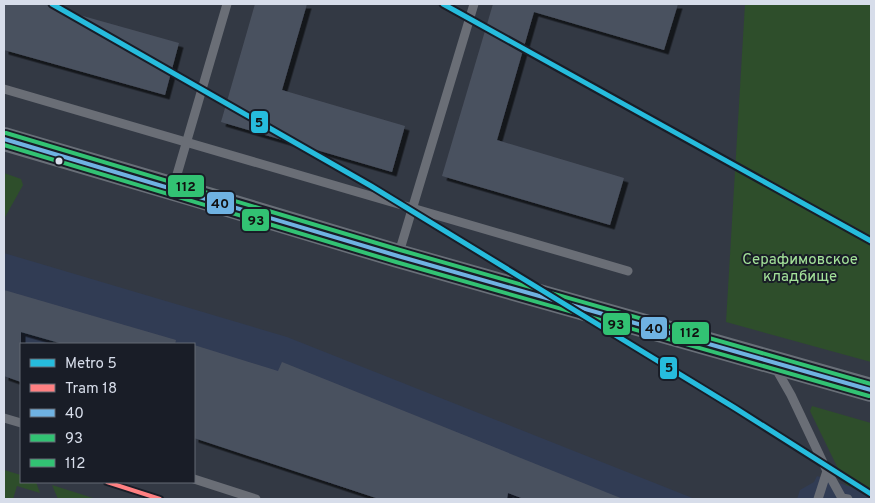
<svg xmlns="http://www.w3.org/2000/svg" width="875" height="503" font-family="Overpass,sans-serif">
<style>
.built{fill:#313c54}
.green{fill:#2e4e2b}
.building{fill:#4a515f;filter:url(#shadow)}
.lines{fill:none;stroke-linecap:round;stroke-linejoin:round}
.lane{stroke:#6a6e76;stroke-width:9}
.secondary{stroke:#696f78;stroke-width:24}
.bus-1-casing{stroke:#191d27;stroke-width:8}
.bus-2-casing{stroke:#191d27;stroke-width:8}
.bus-3-casing{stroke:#191d27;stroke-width:8}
.bus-1{stroke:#6fb2e2;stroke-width:4}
.bus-2{stroke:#32c273;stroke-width:4}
.bus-3{stroke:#32c273;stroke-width:4}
.tram-1-casing{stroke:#191d27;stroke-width:8}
.tram-1{stroke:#ff8082;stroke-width:4}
.metro-1-casing{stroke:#191d27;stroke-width:9}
.metro-1{stroke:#26bcdd;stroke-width:5}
.bus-dot{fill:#d7ddea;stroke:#191d27;stroke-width:2}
.labels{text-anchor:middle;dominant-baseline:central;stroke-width:4;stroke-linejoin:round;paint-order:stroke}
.park-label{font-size:15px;fill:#a4e29a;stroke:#191d27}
.line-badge{stroke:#191d27;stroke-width:2}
.pale-badge-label{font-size:14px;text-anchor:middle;font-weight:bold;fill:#111}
</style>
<defs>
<filter id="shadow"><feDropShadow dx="4.5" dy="4.5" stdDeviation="0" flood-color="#0009"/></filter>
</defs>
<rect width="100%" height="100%" fill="#333944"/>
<g class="built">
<polygon points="4,253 287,337 695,499 379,499 194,438 194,344 21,344 21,382 4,376"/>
<polygon points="817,476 871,493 871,499 797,499 800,490 814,482"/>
</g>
<g class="green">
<polygon points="745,4 871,4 871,362 726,322"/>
<polygon points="4,173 21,179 23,185 4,219"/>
<polygon points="812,406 871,423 871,493 846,485 810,411"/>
<polygon points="4,470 21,475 21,482 36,482 40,493 17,486 13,499 4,499"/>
<polygon points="52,485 96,499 58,499"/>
</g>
<g class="building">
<polygon points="4,4 60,4 58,9 179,43 165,95 4,50"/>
<polygon points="255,4 307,4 282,90 405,126 392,172 221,122"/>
<polygon points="493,4 678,4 664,50 534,12 497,140 624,178 610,225 442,176"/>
<polygon points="4,290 176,340 175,344 63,344 21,332 21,382 4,376"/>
<polygon points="194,345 278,371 282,362 623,499 524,499 508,493 507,499 379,499 194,438"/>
</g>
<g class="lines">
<g class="lane">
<polyline points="4,89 628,271"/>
<polyline points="173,188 227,4"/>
<polyline points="398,256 474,4"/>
<polyline points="775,367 791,395 827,471 842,498 848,499"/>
<polyline points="4,418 21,423"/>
<polyline points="194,479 256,499"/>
<polyline points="818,499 827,471"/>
</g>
<polyline class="secondary" points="4,139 198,196 398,256 871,390"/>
<defs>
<polyline id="bus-1" points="4,139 398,256 871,390"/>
<polyline id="bus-2" points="4,145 396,262 869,396"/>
<polyline id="bus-3" points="6,133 400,250 871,384"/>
</defs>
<use href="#bus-1" class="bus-1-casing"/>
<use href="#bus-2" class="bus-2-casing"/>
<use href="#bus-3" class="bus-3-casing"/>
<use href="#bus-1" class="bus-1"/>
<use href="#bus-2" class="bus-2"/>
<use href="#bus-3" class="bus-3"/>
<defs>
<polyline id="tram-1" points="107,482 160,499"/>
</defs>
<use href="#tram-1" class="tram-1-casing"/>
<use href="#tram-1" class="tram-1"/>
<defs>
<g id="metro-1">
<polyline points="52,4 371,186 735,408 871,494"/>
<polyline points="443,4 871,241"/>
</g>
</defs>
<use href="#metro-1" class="metro-1-casing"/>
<use href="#metro-1" class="metro-1"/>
</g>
<circle class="bus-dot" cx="59" cy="161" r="4.5"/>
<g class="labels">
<g class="park-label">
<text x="800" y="260">Серафимовское<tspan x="800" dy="17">кладбище</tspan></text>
</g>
</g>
<g class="line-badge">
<rect x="250" y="110" width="19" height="24" rx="5" fill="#26bcdd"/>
<rect x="167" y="174" width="38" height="24" rx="5" fill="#32c273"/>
<rect x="206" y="191" width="29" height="24" rx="5" fill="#6fb2e2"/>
<rect x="241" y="208" width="29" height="24" rx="5" fill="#32c273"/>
<rect x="602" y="312" width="29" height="24" rx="5" fill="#32c273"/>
<rect x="640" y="316" width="28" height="24" rx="5" fill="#6fb2e2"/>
<rect x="671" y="321" width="39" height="24" rx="5" fill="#32c273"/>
<rect x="659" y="356" width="19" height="24" rx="5" fill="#26bcdd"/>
</g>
<g class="pale-badge-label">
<text x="259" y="127">5</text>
<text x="186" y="191">112</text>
<text x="220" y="208">40</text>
<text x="256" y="225">93</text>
<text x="616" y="329">93</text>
<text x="654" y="333">40</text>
<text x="690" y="337">112</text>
<text x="669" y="372">5</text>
</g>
<rect width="875" height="503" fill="none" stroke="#d7ddea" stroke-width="10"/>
<rect x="20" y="343" width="175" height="140" fill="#191d27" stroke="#656a75"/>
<rect x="30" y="359" width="25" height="8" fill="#26bcdd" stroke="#656a75"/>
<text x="65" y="368" font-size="15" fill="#d7ddea">Metro 5</text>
<rect x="30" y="384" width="25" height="8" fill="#ff8082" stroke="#656a75"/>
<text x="65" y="393" font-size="15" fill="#d7ddea">Tram 18</text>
<rect x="30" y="409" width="25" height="8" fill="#6fb2e2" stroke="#656a75"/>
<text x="65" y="418" font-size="15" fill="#d7ddea">40</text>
<rect x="30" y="434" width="25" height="8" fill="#32c273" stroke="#656a75"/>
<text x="65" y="443" font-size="15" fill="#d7ddea">93</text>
<rect x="30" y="459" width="25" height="8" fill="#32c273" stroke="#656a75"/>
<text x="65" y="468" font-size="15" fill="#d7ddea">112</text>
</svg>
